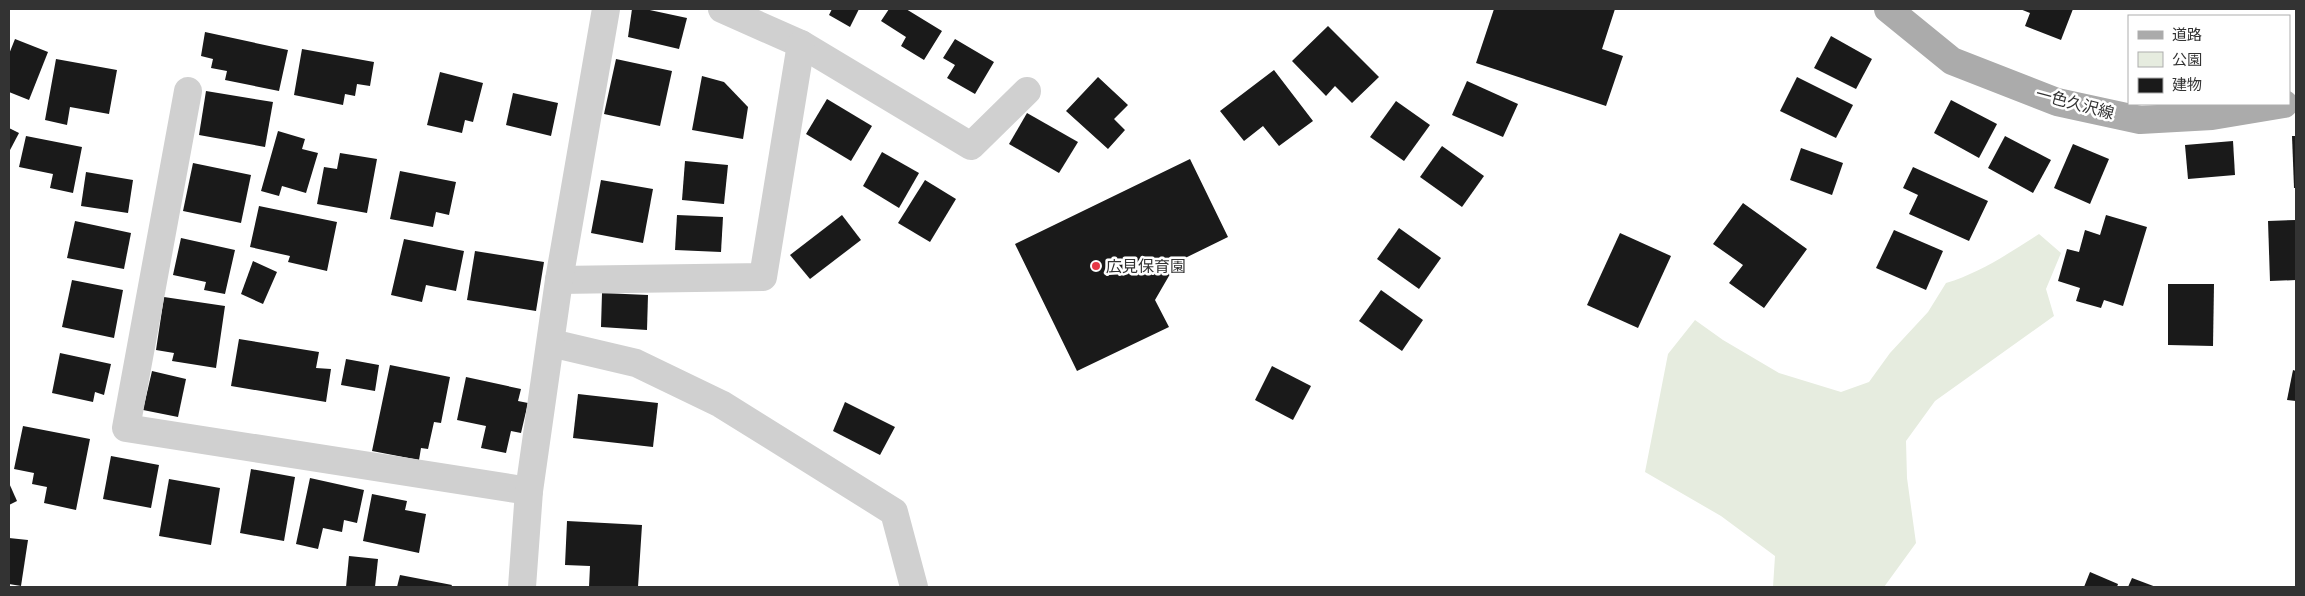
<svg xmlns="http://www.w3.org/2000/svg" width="2305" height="596" font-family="'IBM Plex Sans','Noto Sans JP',sans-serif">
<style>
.green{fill:#e6ecdf}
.building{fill:#1a1a1a}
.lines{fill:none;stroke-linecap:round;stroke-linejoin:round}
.street{stroke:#d0d0d0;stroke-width:28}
.primary{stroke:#ababab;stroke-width:28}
.poi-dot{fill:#e63946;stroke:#fff;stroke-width:2}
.labels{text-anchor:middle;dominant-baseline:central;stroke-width:5;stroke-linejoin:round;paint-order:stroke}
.street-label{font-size:16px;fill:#333;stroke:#fff}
.poi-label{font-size:16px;fill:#333;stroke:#fff;text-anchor:start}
</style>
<rect width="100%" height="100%" fill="#fff"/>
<path class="green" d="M2039,234L2061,253L2046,289L2054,316L1935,401L1906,441L1907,478L1916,543L1884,587H1773L1775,556L1721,516L1645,472L1668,354L1695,320L1723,340L1779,373L1841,392L1869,382L1890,353L1928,312L1946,283C1980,273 2009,253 2039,234Z"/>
<g class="building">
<polygon points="632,9 645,9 687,18 679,49 628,37"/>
<polygon points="832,9 859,9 850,27 829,15"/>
<polygon points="889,9 906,9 942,31 924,60 901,46 906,37 881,21"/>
<polygon points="1494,9 1615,9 1602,49 1623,56 1606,106 1476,63"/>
<polygon points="2020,9 2073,9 2061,40 2025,26 2030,13"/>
<polygon points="1328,26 1379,77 1352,103 1335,86 1326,96 1292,61"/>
<polygon points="205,32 288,50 279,91 225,80 227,71 211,68 213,59 201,56"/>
<polygon points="1831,36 1872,59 1856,89 1814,68"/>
<polygon points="15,39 48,52 29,100 9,92 9,54"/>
<polygon points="955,39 994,62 975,94 947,78 955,65 943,58"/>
<polygon points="302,49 374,62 370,86 357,84 355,96 345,94 343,105 294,95"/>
<polygon points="56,59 117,70 109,114 70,107 67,125 45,120"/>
<polygon points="616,59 672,71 660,126 604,114"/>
<polygon points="1274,70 1313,121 1279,146 1263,126 1244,141 1220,111"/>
<polygon points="440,72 483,83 473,122 465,120 462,133 427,125"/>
<polygon points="702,76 724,82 748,107 743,139 692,130"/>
<polygon points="1098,77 1128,105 1114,119 1125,130 1108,149 1066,111"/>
<polygon points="1797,77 1853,105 1836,138 1780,111"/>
<polygon points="1467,81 1518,104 1503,137 1452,115"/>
<polygon points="206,91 273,102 265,147 199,135"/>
<polygon points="513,93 558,103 551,136 506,125"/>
<polygon points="827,99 872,126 851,161 806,134"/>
<polygon points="1951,100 1997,124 1979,158 1934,133"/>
<polygon points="1396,101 1430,125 1404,161 1370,137"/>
<polygon points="1027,113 1078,142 1059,173 1009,144"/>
<polygon points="9,128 19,133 9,152"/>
<polygon points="278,131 305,139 302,149 318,153 306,193 282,186 279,196 261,191"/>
<polygon points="26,136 82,147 73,193 50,188 53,174 19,167"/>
<polygon points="2005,136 2051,160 2033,193 1988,168"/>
<polygon points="2292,136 2296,136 2296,188 2294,188"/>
<polygon points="2233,141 2235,175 2188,179 2185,145"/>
<polygon points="2073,144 2109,159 2090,204 2054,188"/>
<polygon points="1442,146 1484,176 1462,207 1420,177"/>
<polygon points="1801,148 1843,163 1832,195 1790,180"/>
<polygon points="882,152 919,173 899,208 863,186"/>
<polygon points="340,153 377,159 367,213 317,204 324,167 337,169"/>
<polygon points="1190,159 1228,237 1177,262 1155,300 1169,327 1077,371 1015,244"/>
<polygon points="685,161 728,165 724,204 682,200"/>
<polygon points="193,163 251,175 241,223 183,211"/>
<polygon points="1913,167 1988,201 1969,241 1909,214 1918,195 1903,188"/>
<polygon points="400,171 456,182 449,215 436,212 433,227 390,219"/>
<polygon points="86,172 133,180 128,213 81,206"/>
<polygon points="601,180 653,189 643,243 591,233"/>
<polygon points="925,180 956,199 930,242 898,223"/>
<polygon points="1743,203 1807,249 1764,308 1729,283 1743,265 1713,244"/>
<polygon points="259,206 337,222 327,271 288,262 290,256 250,247"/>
<polygon points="677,215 723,217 721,252 675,250"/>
<polygon points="842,215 861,240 810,279 790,255"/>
<polygon points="2106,215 2147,227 2123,306 2104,300 2101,308 2076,301 2080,288 2058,281 2067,249 2079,252 2085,230 2100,235"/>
<polygon points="2296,220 2296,280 2270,281 2268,221"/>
<polygon points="75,221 131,233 124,269 67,258"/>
<polygon points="1399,228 1441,258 1419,289 1377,259"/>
<polygon points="1894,230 1943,251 1926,290 1876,268"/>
<polygon points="1620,233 1671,256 1638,328 1587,305"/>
<polygon points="181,238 235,250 225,294 204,290 206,282 173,275"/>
<polygon points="404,239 464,251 456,291 426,285 422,302 391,295"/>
<polygon points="475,251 544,262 536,311 467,300"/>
<polygon points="253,261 277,272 263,304 241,294"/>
<polygon points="72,280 123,290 114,338 62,327"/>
<polygon points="2168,284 2214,284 2213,346 2168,345"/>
<polygon points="1381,290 1423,320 1402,351 1359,321"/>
<polygon points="602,293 648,295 647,330 601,327"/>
<polygon points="164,297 225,306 216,368 172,361 174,353 156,350"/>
<polygon points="239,339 319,352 316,368 331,369 326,402 231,386"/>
<polygon points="60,353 111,364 104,395 95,392 93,402 52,393"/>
<polygon points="346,359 379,365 375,391 341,385"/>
<polygon points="390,365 450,377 441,423 434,422 428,449 421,448 419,460 372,451"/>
<polygon points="1272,366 1311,386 1293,420 1255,400"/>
<polygon points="2293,370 2296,371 2296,401 2287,400"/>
<polygon points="152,371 186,379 178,417 143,410"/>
<polygon points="466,377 521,389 518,401 528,403 521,433 511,431 506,453 481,448 486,426 457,420"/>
<polygon points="578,394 658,403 653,447 573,438"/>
<polygon points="845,402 895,427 880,455 833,431"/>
<polygon points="23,426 90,439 76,510 44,503 47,487 32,484 34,473 14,469"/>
<polygon points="111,456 159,465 151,508 103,499"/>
<polygon points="251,469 295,477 284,541 240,533"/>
<polygon points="310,478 364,490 357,523 344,520 342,532 323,528 318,549 296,544"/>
<polygon points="169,479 220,488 211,545 159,536"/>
<polygon points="9,483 17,501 9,505"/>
<polygon points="372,494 407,501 405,510 426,514 419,553 363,541"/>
<polygon points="567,521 642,525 638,587 589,587 590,566 565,565"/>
<polygon points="9,538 28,540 21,586 9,584"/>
<polygon points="349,556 378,559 375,587 346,587"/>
<polygon points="2090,572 2118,584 2117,587 2084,587"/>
<polygon points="400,575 452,585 451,587 397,587"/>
<polygon points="2132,578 2156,587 2128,587"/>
</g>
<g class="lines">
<g class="street">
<polyline points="722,9 801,44 971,146 1027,91"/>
<polyline points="188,91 126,428 529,491"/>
<polyline points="559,280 763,277 801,44"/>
<polyline points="551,343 636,363 721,404 894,512 914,587"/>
<polyline points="522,587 529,491 559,280 606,9"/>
</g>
<polyline class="primary" points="1888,9 1952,61 2057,102 2140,120 2212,116 2284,104"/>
</g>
<circle class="poi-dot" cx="1096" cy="266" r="5"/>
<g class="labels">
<g class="street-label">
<text transform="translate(2075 103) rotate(15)">一色久沢線</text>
</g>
<g class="poi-label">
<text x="1106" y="266">広見保育園</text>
</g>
</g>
<rect width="2305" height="596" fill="none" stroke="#333333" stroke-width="20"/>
<rect x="2128" y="15" width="162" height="90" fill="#ffffff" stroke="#adadad"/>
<rect x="2138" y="31" width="25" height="8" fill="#ababab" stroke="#adadad"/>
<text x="2172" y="40" font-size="15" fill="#333333">道路</text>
<rect x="2138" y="52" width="25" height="15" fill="#e6ecdf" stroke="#adadad"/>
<text x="2172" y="65" font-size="15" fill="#333333">公園</text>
<rect x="2138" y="78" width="25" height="15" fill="#1a1a1a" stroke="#adadad"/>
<text x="2172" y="90" font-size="15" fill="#333333">建物</text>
</svg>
